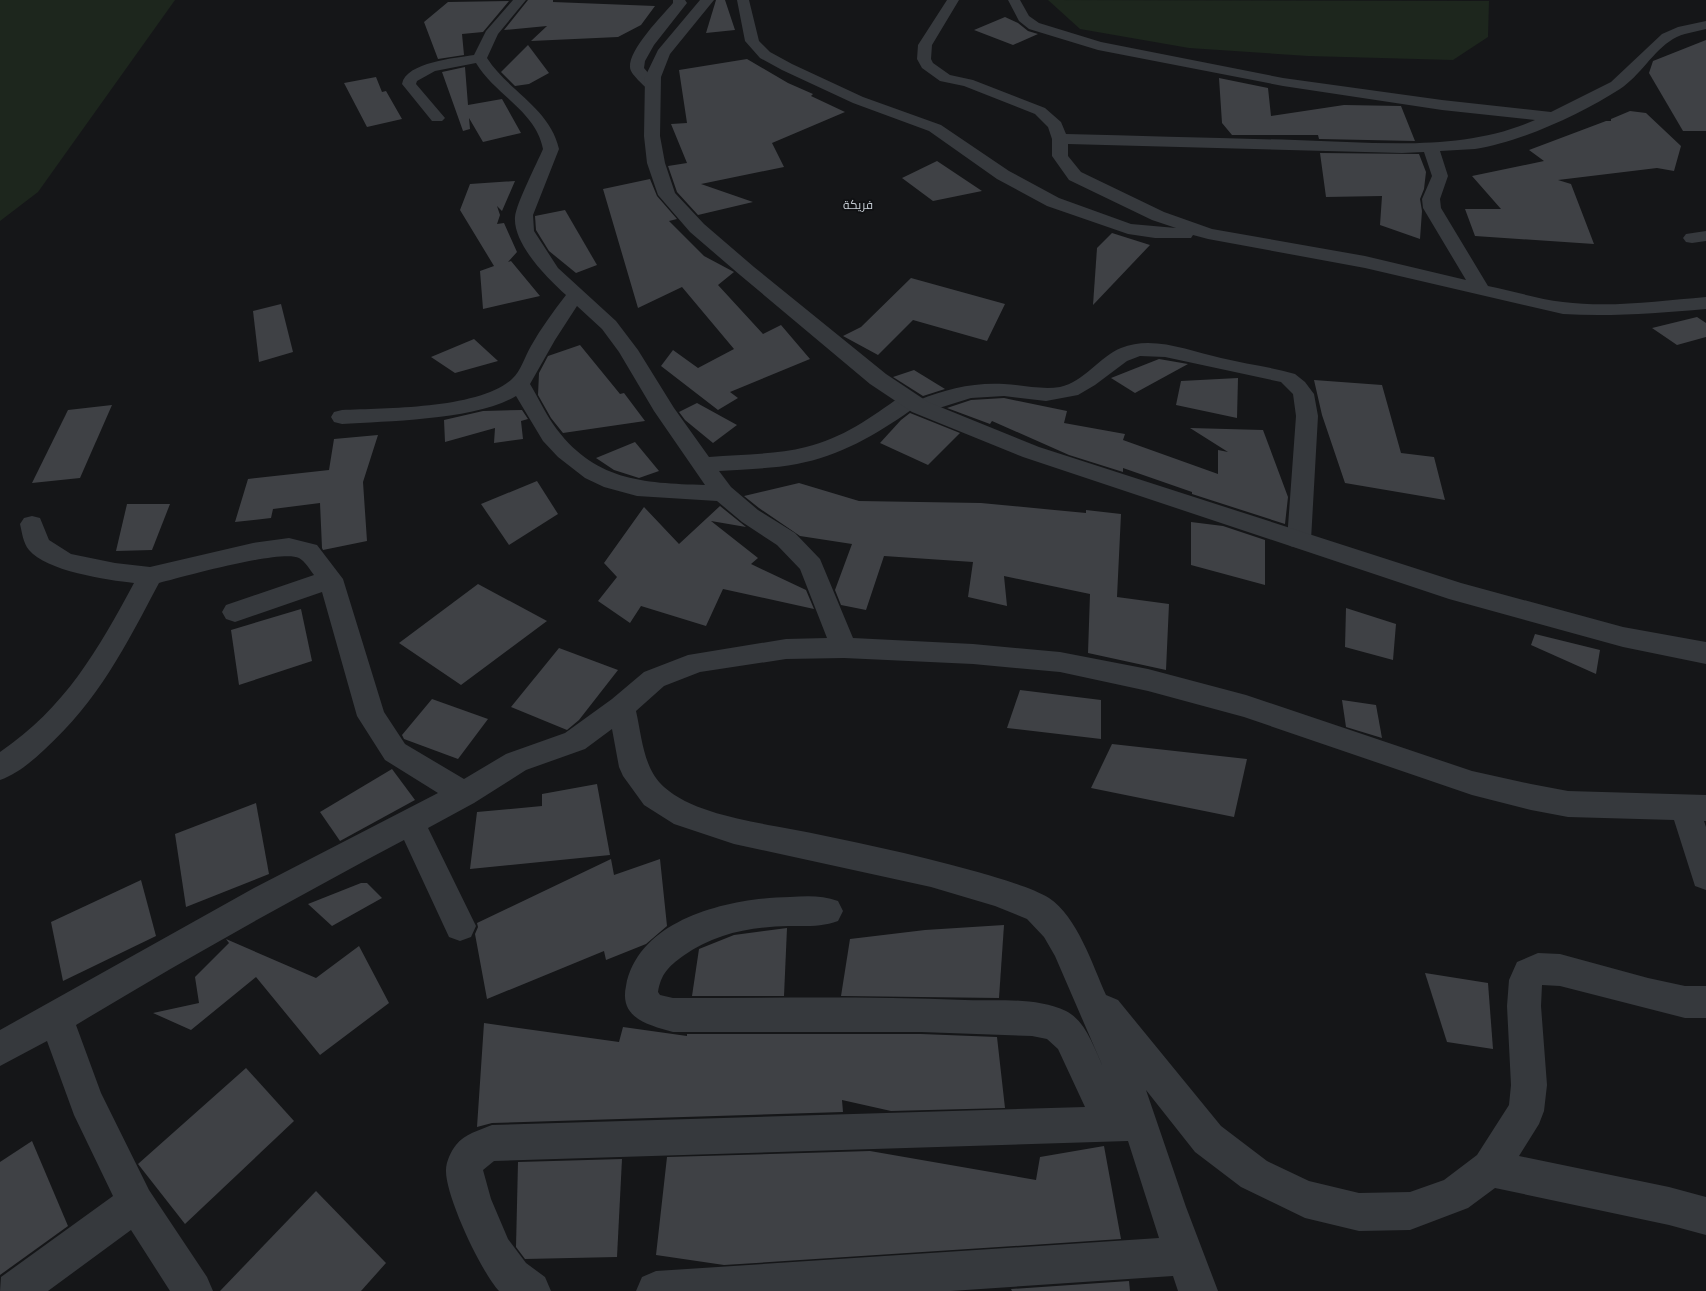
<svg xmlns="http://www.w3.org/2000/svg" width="1706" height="1291" font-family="Figtree,Cairo,sans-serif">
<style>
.green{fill:#1d261d}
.building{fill:#3f4145}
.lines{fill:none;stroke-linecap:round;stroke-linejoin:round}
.minor{fill:#36393d;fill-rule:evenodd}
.tertiary{fill:#36393d;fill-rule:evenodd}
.labels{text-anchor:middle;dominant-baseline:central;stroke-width:4;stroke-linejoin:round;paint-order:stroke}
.far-quarter-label{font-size:12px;fill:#c7ced5;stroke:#101113}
</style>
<rect width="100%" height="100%" fill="#151618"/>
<g class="green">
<polygon points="0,0 175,0 38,192 0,221"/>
<polygon points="1048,0 1489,1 1488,37 1453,60 1308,56 1189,48 1080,29"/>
</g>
<g class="building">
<polygon points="528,0 553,0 553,2 655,6 641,25 618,37 531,41 547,26 504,30"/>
<polygon points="716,0 725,0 735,30 706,33"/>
<polygon points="509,1 483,32 462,34 464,55 438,59 424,22 448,2"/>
<polygon points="1005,17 1018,23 1028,31 1038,34 1013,45 974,30"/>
<polygon points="1706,40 1706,131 1683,131 1649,73 1653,61"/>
<polygon points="528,45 549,73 529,84 515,86 501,72"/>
<polygon points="747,59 788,83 813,94 811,96 845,112 772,143 784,167 701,184 753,202 698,215 677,192 668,166 687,163 671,124 687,123 679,70"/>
<polygon points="465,67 468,105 502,99 521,133 483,142 469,118 470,129 463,131 442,72"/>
<polygon points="376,77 382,92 386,91 402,119 367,127 344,83"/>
<polygon points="1219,78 1268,88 1271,116 1344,105 1401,106 1415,141 1319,139 1318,135 1232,135 1222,123"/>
<polygon points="1630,111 1646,113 1681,146 1674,171 1657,168 1558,180 1571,184 1594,244 1475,236 1465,209 1501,209 1472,176 1544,161 1529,150 1606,121 1611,121 1611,119"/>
<polygon points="1320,153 1419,154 1426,172 1424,189 1420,199 1422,211 1420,239 1380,225 1382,196 1326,197"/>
<polygon points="937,161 982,191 933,201 902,178"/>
<polygon points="650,179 657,196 677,219 669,221 704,256 734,272 718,285 763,334 781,325 810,359 730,392 738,398 718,410 661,366 673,350 698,368 734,349 682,287 638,308 603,189"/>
<polygon points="515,181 502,211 497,206 500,215 497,224 504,223 517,252 508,262 511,261 540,296 483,309 480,271 494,266 460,210 470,184"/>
<polygon points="565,210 597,265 576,273 549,251 536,230 535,216"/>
<polygon points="1112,233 1150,245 1093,305 1097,248"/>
<polygon points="911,278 1005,304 987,341 913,320 878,355 843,336 861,327"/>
<polygon points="281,304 293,352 259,362 253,311"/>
<polygon points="1697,317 1706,323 1706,337 1677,345 1652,328"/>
<polygon points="474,339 498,361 455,373 431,357"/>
<polygon points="580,345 620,394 624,393 645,421 563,433 551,418 538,395 539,373 548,356"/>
<polygon points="1159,359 1188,364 1135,393 1111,378"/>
<polygon points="914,370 945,389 923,396 893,377"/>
<polygon points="1238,378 1237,418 1176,405 1181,381"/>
<polygon points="1314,380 1382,385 1401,453 1434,457 1445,500 1345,483 1322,415"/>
<polygon points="1004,398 1067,411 1064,423 1125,434 1123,440 1218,474 1218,450 1228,452 1190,428 1263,430 1288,497 1285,524 1192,494 1192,492 1123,468 1123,472 1069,455 992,421 990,424 947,408 971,400"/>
<polygon points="697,403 737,425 713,443 685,420 679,412"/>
<polygon points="112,405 80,478 32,483 68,410"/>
<polygon points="522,410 528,419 521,421 523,439 494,443 495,428 445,442 444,420 483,411"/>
<polygon points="910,413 960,433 928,465 880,443 901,420"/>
<polygon points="378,435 363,482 367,541 323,550 322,548 320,503 273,509 271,518 235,522 248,479 329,470 334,439"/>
<polygon points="635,442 659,471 639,478 614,470 596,458"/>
<polygon points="537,481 558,514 509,545 481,504"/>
<polygon points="799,483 859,501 981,503 1086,513 1086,510 1121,514 1117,597 1169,604 1166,670 1088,653 1090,594 1004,576 1007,606 968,597 973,562 884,556 866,610 841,605 835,590 852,544 800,536 759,508 744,496"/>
<polygon points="127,504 170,504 152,550 116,551"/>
<polygon points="720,506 746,527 711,521 758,558 751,564 806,590 814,609 723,589 706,626 641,606 630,623 598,601 617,577 604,563 644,507 679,544"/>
<polygon points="1191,522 1223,526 1265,540 1265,585 1191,565"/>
<polygon points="478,584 547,621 461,685 399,643"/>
<polygon points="1346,608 1396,624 1393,660 1345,647"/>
<polygon points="301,609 312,661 239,685 231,630"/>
<polygon points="1535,634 1600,650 1596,674 1531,645"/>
<polygon points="559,648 618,670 579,720 567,730 511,707"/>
<polygon points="1020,690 1101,700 1101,739 1007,728"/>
<polygon points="432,699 488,719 458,759 404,739 402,735"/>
<polygon points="1342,700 1376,705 1382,738 1346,727"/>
<polygon points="1112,744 1247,759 1234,817 1091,788"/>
<polygon points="392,769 415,800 340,841 320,812"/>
<polygon points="597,784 610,855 470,869 477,812 542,806 542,794"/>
<polygon points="256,803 269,874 186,907 175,834"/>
<polygon points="611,859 614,875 660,859 667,926 646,944 606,960 604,951 487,999 475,934 478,927 477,923"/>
<polygon points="141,880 156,936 63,981 51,922"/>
<polygon points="361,883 367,883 382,898 332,926 308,904"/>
<polygon points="1004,925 999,998 841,996 850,939 925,930"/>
<polygon points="787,928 784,996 692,996 699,949 734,935"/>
<polygon points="226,939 316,978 359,946 389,1003 320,1055 256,977 191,1030 153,1013 199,1003 195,977 229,943"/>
<polygon points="1425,973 1488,983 1493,1049 1447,1042"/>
<polygon points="484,1023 619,1042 623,1027 687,1036 687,1034 921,1034 997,1037 1005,1108 891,1111 842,1100 843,1112 492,1123 477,1127"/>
<polygon points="246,1068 294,1121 185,1224 138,1164"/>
<polygon points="32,1141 68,1226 0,1275 0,1162"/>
<polygon points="1104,1146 1121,1239 724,1265 656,1255 667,1157 870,1151 1036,1180 1040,1157"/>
<polygon points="622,1159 617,1257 525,1259 516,1247 518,1162"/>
<polygon points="316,1191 386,1263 361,1291 220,1291"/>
<polygon points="1129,1281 1130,1291 1012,1291 1011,1289"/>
</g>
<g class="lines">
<g class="minor">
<path d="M513,0H526L498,34L487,58C508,91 550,108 559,149L533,215L534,231L558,268L616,321L638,350L674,408L709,457C741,454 775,455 806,447C841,439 872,417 901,396L909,394L917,396L919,400C945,389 975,382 1004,384C1022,385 1042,390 1060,387C1084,382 1099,357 1121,348C1153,335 1189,351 1221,358C1246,364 1271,367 1295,374L1305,382L1314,394L1318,416L1311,540L1308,546L1299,548L1290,546L1287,540L1296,416L1293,394L1281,382L1165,357L1140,356L1127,361L1095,385L1078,395L1046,401L1004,396L971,398L920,414L911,410C876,435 839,456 797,464C771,469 745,469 719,471L731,487L758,510L795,533L820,559L853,638L973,644L1060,652L1148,669L1246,695L1472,771L1531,784L1568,791L1706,795V821H1704L1706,827V890L1695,886L1674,820L1568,817L1531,810L1472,795L1244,717L1148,691L1060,672L973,664L844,658L786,659L700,672L664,686L636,711C642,737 643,768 664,787C693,813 749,821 785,828C849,840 912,854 974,871C995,877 1031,887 1049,898C1077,916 1093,966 1106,995L1118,1000L1221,1126L1267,1161L1309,1181L1359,1193L1410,1192L1444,1180L1477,1155L1509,1105L1511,1085L1507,1006L1509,980L1517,962L1538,953L1560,954L1648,978L1685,986H1706V1018H1685L1560,986L1542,985L1541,1006L1547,1085L1544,1111L1539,1124L1519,1156L1669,1187L1706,1197V1235L1669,1225L1495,1188L1468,1208L1410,1230L1359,1231L1305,1218L1241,1187L1195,1152L1146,1090L1186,1207L1218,1291H1178L1173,1276L951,1291H636L642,1277L656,1271L1159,1238L1128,1141L494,1161L483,1170L491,1199L508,1239L526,1263L545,1277L551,1291H499C481,1272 445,1195 446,1170C446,1162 451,1151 456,1145C464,1134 480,1130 492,1125L1085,1107L1058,1049L1047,1039L1032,1036L921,1032H673C648,1025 619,1018 626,986C639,918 730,898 790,897C806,896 822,895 838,901L843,911L838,921C822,927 806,926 789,926C751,927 715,933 683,956C668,967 661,974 658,992L660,995L673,998C770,998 868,996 965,1000C997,1001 1036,997 1066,1011C1086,1021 1094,1048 1103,1067L1055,956L1044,937L1027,919L995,906L931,887L734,844L674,824L644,805L623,776L619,767L612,729L585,749L526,770L474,803L428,828L476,926L471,937L460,941L449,937L404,840C293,899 183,960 76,1025L101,1093L149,1190L207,1277L213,1291H170L131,1230L48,1291H0L1,1277L113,1196L74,1115L47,1041L0,1066V1030L254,888L438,793L385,760L357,716L322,592L235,622L226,619L222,612L226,605L314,575C310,570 305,561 299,558C281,549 183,577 159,583C125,647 99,700 44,750C31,762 17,774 0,780V752C65,708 98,650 134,583C107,580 46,571 29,550C23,543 22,532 20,524L24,518L32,516L40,518L49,540L71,554L115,563L150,567L253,543L289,538L317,545L343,579L384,712L405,744L464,779L506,754L565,733L612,699L644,672L688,655L786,639L827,638L800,569L777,545L742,522L717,501L637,496L604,487L585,478L558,457L543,441L516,396C476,420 389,421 342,424L334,422L331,417L334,412L342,410C386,408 479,409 512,379C521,371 525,356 531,346C541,328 553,312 566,295C547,278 513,244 515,217C516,204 537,163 543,149C536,111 495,95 476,63L435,71L417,81L416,84L445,118L442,121H432L402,84C406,62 456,58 474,55L486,31ZM577,306L602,329L619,352L654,411L705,485C642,483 593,481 553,424C544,411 538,397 530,384L555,340Z"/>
<path d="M673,0H685L687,3L654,45L645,61L644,68L659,86L657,89C648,91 644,86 638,80C635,76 630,72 630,67C629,49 662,16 673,3Z"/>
<path d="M737,0H749L759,41L770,52L792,64L863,97L941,125L1009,171L1059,198L1131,224L1176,228L1152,220L1069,180L1052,156V139L1048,127L1035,114L964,86L940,81L922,68L917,59L918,45L947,0H959L932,45L931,59L933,63L950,75L973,80L1045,108L1061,122L1066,134C1142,136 1218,138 1295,140C1374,142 1461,153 1535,120L1442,110L1283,86L1098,50L1029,29L1019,21L1008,0H1020L1029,16L1039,23L1101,42L1283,78L1442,100L1551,112L1611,82L1662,34L1678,27L1706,21V29C1695,32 1683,33 1673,39C1653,51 1640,76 1620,89C1581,114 1521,142 1475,149C1463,150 1452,150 1440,151L1448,176L1440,199L1441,208L1488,286C1513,291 1538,299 1563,302C1610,308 1659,301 1706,297V309C1658,313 1611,317 1563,314L1365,268L1208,239L1193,235L1191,238H1155L1128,234L1047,206L997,179L929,131L853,103L782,70L760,58L745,41ZM1068,144L1402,153L1424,152L1432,176L1422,199L1423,208L1466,280L1365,256L1212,229L1164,212L1081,172L1068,156Z"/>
<polygon points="1706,231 1706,241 1692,243 1686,242 1683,238 1686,234"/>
</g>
<polygon class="tertiary" points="700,0 714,0 670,54 661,77 660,136 665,163 675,193 704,224 754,267 886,374 928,402 1039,447 1461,583 1623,627 1706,642 1706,664 1623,647 1449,599 1023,457 912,412 870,384 740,275 690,232 658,195 647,163 644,136 645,77 658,50"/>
</g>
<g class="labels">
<g class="far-quarter-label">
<text x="858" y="205">فريكة</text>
</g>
</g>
</svg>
